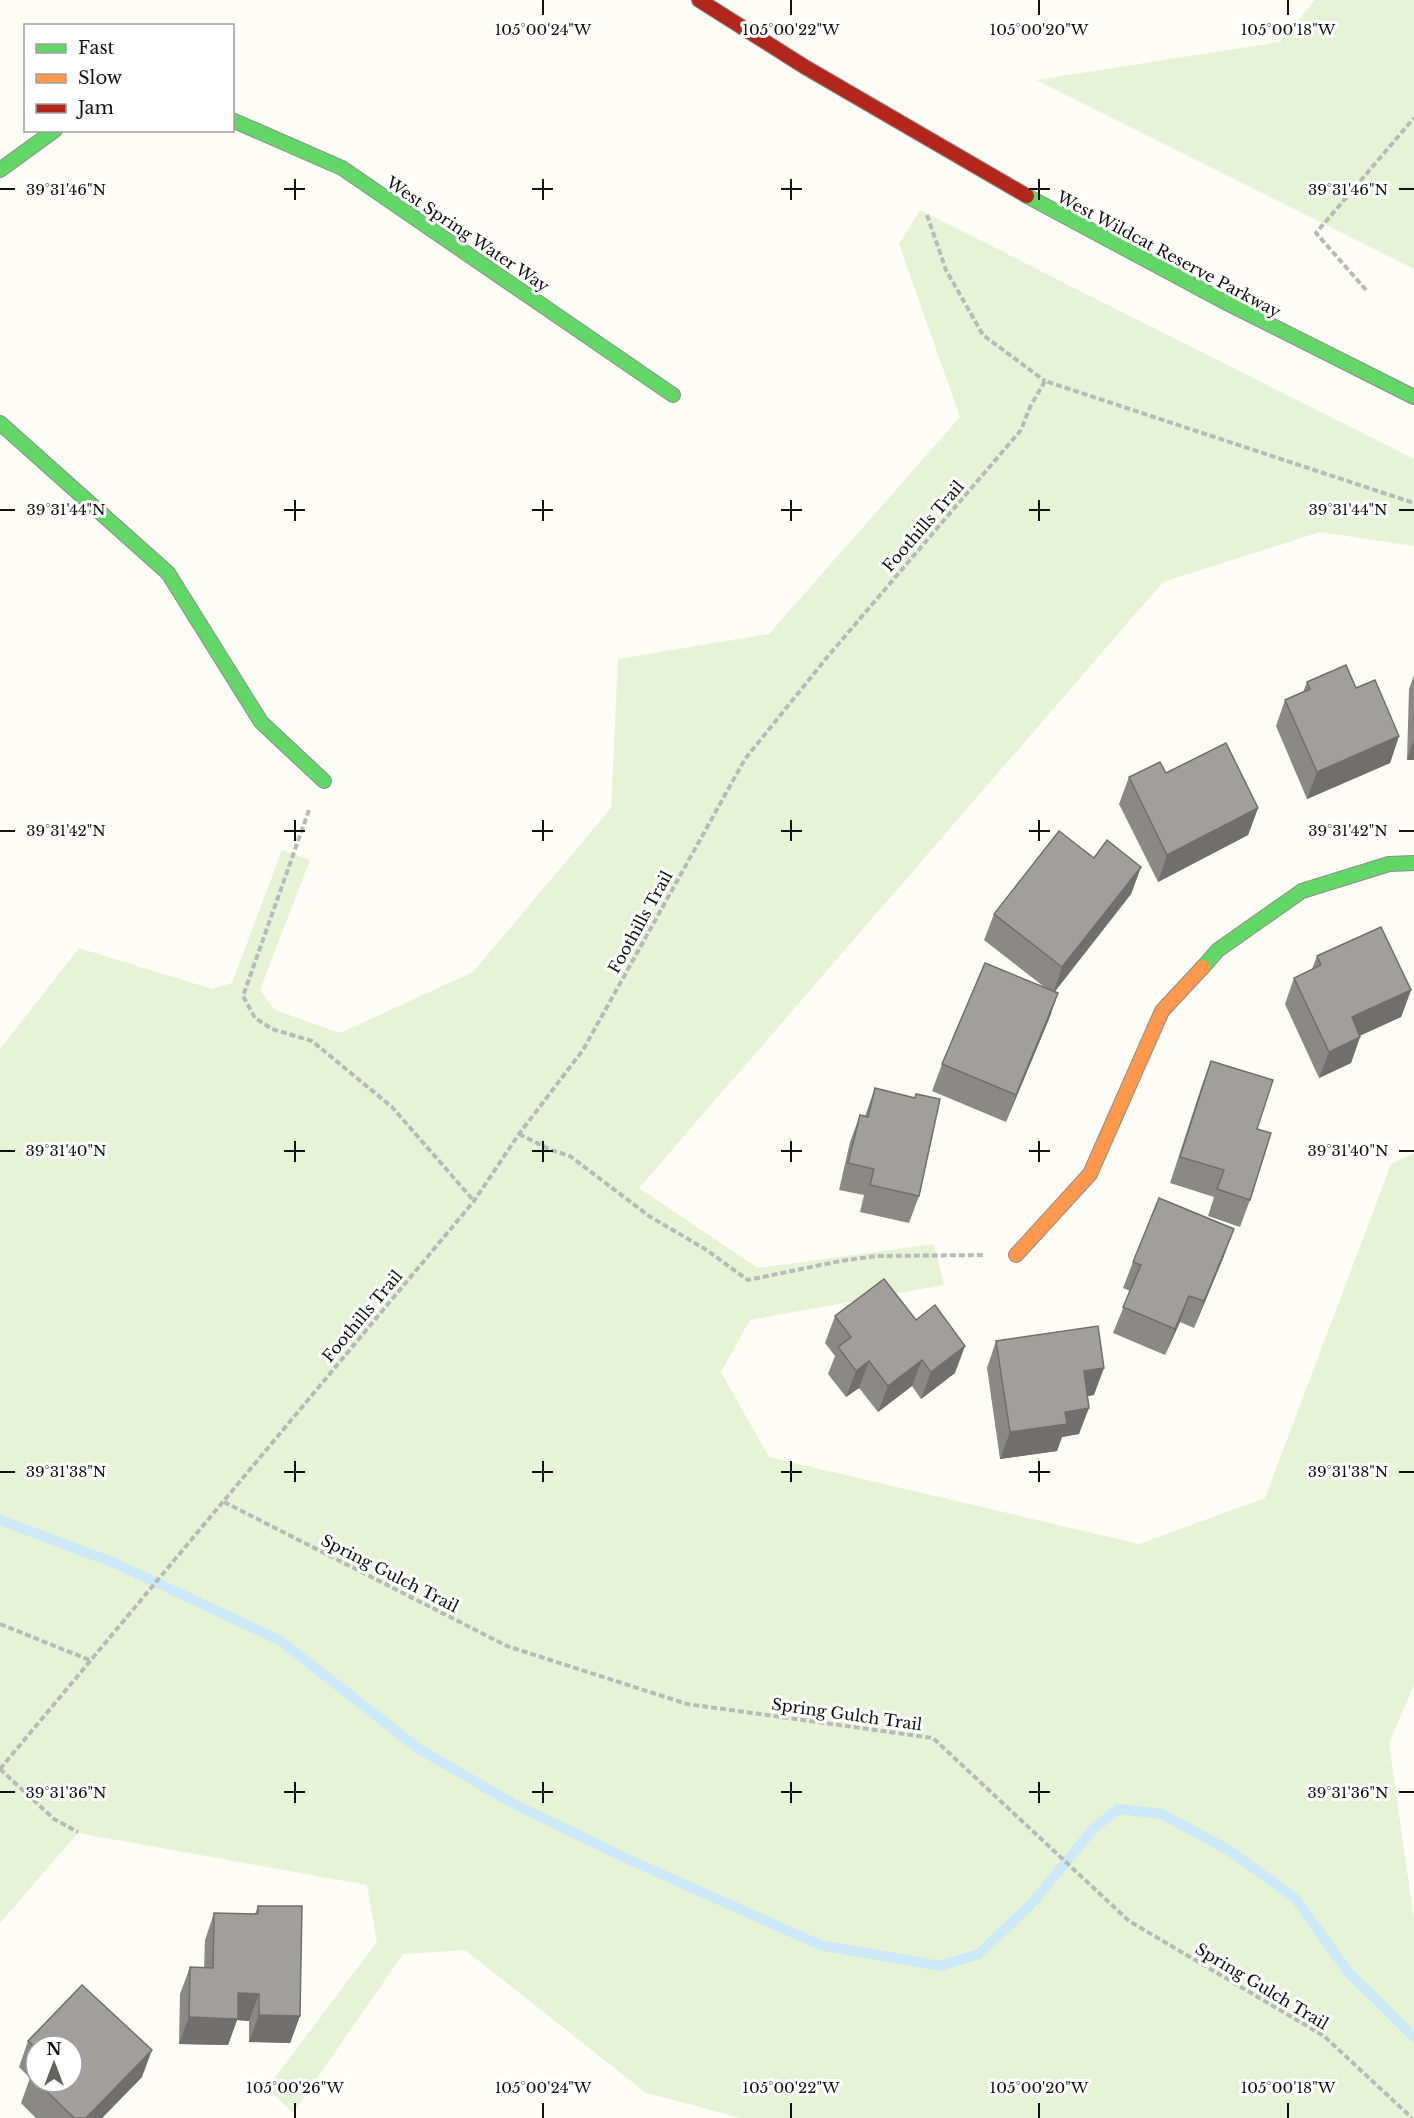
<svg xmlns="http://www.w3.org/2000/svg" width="1414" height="2118" font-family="'Libre Baskerville',serif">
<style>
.green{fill:#e7f3d7}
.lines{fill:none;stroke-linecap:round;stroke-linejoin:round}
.stream{stroke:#cde8f7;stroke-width:10}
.fast-casing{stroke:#8e8d8b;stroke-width:16}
.slow-casing{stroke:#8e8d8b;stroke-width:16}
.jam-casing{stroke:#8e8d8b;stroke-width:16}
.path{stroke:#b9b9b8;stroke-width:4;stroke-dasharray:6 3;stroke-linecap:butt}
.fast{stroke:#63d668;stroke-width:14}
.slow{stroke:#ff974d;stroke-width:14}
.jam{stroke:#b3261e;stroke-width:14}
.wall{fill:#8a8986;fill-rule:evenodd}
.shaded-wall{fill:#716f6d}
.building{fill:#a19f9c;stroke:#716f6d;stroke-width:1.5}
.ticks{fill:none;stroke:#111;stroke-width:2}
.labels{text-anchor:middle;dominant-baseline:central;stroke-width:6;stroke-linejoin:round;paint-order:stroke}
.street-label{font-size:16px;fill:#111;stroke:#fff}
.ticks-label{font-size:15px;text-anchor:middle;fill:#111;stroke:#fff;stroke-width:6;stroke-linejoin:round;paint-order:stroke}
</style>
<rect width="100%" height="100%" fill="#fdfcf7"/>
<g class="green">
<polygon points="1315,0 1414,0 1414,269 1036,80 1280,42"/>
<polygon points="920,210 1414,459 1414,546 1320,532 1163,582 639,1188 758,1268 934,1244 944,1285 750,1320 721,1372 769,1457 1139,1544 1265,1498 1391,1164 1414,1153 1414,1685 1389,1743 1414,1920 1414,2118 742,2118 646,2093 465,1950 403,1954 293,2113 267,2088 377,1942 367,1885 78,1833 0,1923 0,1049 79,948 212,989 232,983 282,850 310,860 260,990 275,1010 340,1033 473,972 611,808 618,659 769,634 960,417 899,244"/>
</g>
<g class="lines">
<polyline class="stream" points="0,1520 117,1564 281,1641 419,1749 514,1804 630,1860 820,1945 940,1966 979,1954 1033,1902 1094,1828 1118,1809 1162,1814 1230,1851 1295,1898 1349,1973 1414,2037"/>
<defs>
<g id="fast">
<polyline points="232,120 342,168 673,395"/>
<polyline points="0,170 55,130"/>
<polyline points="1027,196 1223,301 1414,397"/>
<polyline points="0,423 168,573 261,722 324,781"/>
<polyline points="1203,967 1218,950 1302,891 1389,864 1414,863"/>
</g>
<polyline id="slow" points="1016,1255 1090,1174 1162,1011 1203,967"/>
<polyline id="jam" points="699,0 805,67 1027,196"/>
</defs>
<use href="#fast" class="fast-casing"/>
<use href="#slow" class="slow-casing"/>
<use href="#jam" class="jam-casing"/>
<g class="path">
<polyline points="927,215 946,270 983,335 1045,381"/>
<polyline points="1366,290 1316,233 1414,118"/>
<polyline points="309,810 243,996 255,1018 272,1029 312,1041 392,1107 474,1201"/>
<polyline points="519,1134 551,1150 570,1156 649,1216 705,1249 748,1280 840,1261 876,1256 984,1255"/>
<polyline points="224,1502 507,1646 687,1704 933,1738 1129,1921 1324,2036 1412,2118"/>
<polyline points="0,1624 92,1661"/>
<polyline points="0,1769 474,1201 519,1134 583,1050 745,759 829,655 1021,430 1030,407 1045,381 1414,503"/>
<polyline points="0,1769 54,1819 78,1832"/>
</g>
<use href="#fast" class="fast"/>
<use href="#slow" class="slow"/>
<use href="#jam" class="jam"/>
</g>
<g class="wall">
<polygon points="1414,675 1414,760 1407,760 1409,689"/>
<polygon points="1307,682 1356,688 1399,736 1390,763 1307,799 1276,726 1285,700 1303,692"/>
<polygon points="1166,773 1258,808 1248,835 1158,882 1119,804 1129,777"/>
<polygon points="1094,858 1141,867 1131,894 1055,991 1058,993 1049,1019 1006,1122 932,1091 942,1064 1043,986 984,940 994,914"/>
<polygon points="1317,956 1411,990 1401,1017 1360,1035 1360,1037 1351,1063 1319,1078 1285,1004 1294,978 1312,969"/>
<polygon points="1211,1061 1257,1129 1250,1200 1240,1227 1208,1216 1214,1197 1170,1183 1201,1088"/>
<polygon points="875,1088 915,1098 916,1094 919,1196 909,1223 860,1212 864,1195 839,1190 850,1142 860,1115 865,1116"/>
<polygon points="1224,1256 1194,1328 1180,1322 1165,1355 1113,1333 1130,1291 1123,1288 1133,1262"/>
<polygon points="835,1316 955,1373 921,1399 912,1386 878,1412 859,1388 846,1397 828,1374 835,1356 825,1343"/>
<polygon points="996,1341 1094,1395 1088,1396 1079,1434 1062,1437 1057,1451 1000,1459 987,1368"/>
<polygon points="258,1906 300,2016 290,2043 249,2042 249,2021 237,2020 228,2045 179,2044 180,1994 190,1967 204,1968 205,1940 214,1913 255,1914"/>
<path d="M28,2041L142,2077L102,2118H36L21,2103L30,2078L19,2067ZM36,2046L72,2082H36Z"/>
</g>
<g class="shaded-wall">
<polygon points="1399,736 1390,763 1307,799 1317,772"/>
<polygon points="1414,739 1414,760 1407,760"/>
<polygon points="1258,808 1248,835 1158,882 1167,855"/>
<polygon points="1141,867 1131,894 1053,994 1062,967"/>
<polygon points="1411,990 1401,1017 1342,1044 1352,1017"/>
<polygon points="1058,993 1049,1019 1006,1122 1016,1095"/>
<polygon points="1360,1037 1351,1063 1319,1078 1329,1052"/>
<polygon points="1234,1229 1224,1256 1194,1328 1204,1301"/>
<polygon points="1189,1296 1180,1322 1165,1355 1175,1329"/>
<polygon points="965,1346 955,1373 921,1399 931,1372"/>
<polygon points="922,1360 912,1386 878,1412 888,1386"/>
<polygon points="869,1361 859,1388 846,1397 856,1371"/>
<polygon points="1104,1368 1094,1395 1074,1398 1084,1371"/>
<polygon points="1089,1408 1079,1434 1062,1437 1057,1451 1000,1459 1010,1432 1065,1412"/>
<polygon points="238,1993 259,1994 249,2021 237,2020 228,2045 179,2044 189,2017"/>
<polygon points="259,2015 300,2016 290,2043 249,2042"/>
<polygon points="152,2050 142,2077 102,2118 86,2118"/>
</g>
<g class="building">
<polygon points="1346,665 1356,688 1375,680 1399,736 1317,772 1285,700 1310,689 1307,682"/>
<polygon points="1226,743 1258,808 1167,855 1129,777 1160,762 1166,773"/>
<polygon points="1059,831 1094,858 1107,840 1141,867 1062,967 994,914"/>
<polygon points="1381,927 1411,990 1352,1017 1360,1037 1329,1052 1294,978 1321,965 1317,956"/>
<polygon points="985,963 1058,993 1016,1095 942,1064"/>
<polygon points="1211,1061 1273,1080 1257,1129 1271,1133 1250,1200 1217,1189 1224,1170 1180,1157"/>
<polygon points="875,1088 915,1098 916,1094 940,1099 919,1196 870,1185 874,1169 848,1163 860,1115 868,1117"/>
<polygon points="1159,1198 1234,1229 1204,1301 1189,1296 1175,1329 1123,1307 1141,1265 1133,1262"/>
<polygon points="884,1279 916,1320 935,1305 965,1346 931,1372 922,1360 888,1386 869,1361 856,1371 838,1347 851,1337 835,1316"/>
<polygon points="1098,1326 1104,1368 1084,1371 1089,1408 1065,1412 1067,1424 1010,1432 996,1341"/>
<polygon points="258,1906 302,1906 300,2016 259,2015 259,1994 238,1993 238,2019 189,2017 190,1967 213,1968 214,1913 258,1914"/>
<polygon points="82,1985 152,2050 86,2118 74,2118 37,2082 72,2082 72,2046 36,2046 36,2048 28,2041"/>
<polygon points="36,2071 36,2082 31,2076"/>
</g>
<path class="ticks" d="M543,0V15M791,0V15M1039,0V15M1288,0V15M295,179V200M543,179V200M791,179V200M1039,179V200M0,189H15M284,189H305M532,189H553M781,189H802M1029,189H1050M1399,189H1414M295,500V521M543,500V521M791,500V521M1039,500V521M0,510H15M284,510H305M532,510H553M781,510H802M1029,510H1050M1399,510H1414M295,820V841M543,820V841M791,820V841M1039,820V841M0,831H15M284,831H305M532,831H553M781,831H802M1029,831H1050M1399,831H1414M295,1141V1162M543,1141V1162M791,1141V1162M1039,1141V1162M0,1151H15M284,1151H305M532,1151H553M781,1151H802M1029,1151H1050M1399,1151H1414M295,1461V1482M543,1461V1482M791,1461V1482M1039,1461V1482M0,1472H15M284,1472H305M532,1472H553M781,1472H802M1029,1472H1050M1399,1472H1414M295,1782V1803M543,1782V1803M791,1782V1803M1039,1782V1803M0,1792H15M284,1792H305M532,1792H553M781,1792H802M1029,1792H1050M1399,1792H1414M295,2103V2118M543,2103V2118M791,2103V2118M1039,2103V2118M1288,2103V2118"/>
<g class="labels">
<g class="street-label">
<text transform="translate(468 234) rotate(34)">West Spring Water Way</text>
<text transform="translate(1169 254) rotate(28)">West Wildcat Reserve Parkway</text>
<text transform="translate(923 526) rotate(-49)">Foothills Trail</text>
<text transform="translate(640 922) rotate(-61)">Foothills Trail</text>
<text transform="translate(362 1316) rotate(-50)">Foothills Trail</text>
<text transform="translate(390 1573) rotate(27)">Spring Gulch Trail</text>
<text transform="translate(847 1714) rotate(8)">Spring Gulch Trail</text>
<text transform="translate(1262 1986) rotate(31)">Spring Gulch Trail</text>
</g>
</g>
<g class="ticks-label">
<text x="543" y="35">105°00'24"W</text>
<text x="791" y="35">105°00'22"W</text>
<text x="1039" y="35">105°00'20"W</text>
<text x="1288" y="35">105°00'18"W</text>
<text x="66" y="195">39°31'46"N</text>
<text x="1348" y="195">39°31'46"N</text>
<text x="66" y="515">39°31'44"N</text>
<text x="1348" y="515">39°31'44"N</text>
<text x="66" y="836">39°31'42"N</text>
<text x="1348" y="836">39°31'42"N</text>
<text x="66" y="1156">39°31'40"N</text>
<text x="1348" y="1156">39°31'40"N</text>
<text x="66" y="1477">39°31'38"N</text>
<text x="1348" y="1477">39°31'38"N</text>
<text x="66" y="1798">39°31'36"N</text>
<text x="1348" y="1798">39°31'36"N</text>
<text x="295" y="2093">105°00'26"W</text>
<text x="543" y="2093">105°00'24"W</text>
<text x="791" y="2093">105°00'22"W</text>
<text x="1039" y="2093">105°00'20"W</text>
<text x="1288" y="2093">105°00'18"W</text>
</g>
<rect x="24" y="24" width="210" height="108" fill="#ffffff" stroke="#a0a0a0" stroke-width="1.5"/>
<rect x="36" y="44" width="30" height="9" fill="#63d668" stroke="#a0a0a0" stroke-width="1.5"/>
<text x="78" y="54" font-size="18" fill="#111111">Fast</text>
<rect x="36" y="74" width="30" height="9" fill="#ff974d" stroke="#a0a0a0" stroke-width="1.5"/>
<text x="78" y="84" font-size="18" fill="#111111">Slow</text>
<rect x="36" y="104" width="30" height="9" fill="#b3261e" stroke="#a0a0a0" stroke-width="1.5"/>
<text x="78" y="114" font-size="18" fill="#111111">Jam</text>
<g transform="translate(54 2064)"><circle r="28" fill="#ffffff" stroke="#a0a0a0" stroke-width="1.5"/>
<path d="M0-4.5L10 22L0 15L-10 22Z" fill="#646362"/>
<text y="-9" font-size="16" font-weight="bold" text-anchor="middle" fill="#111111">N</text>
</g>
</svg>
